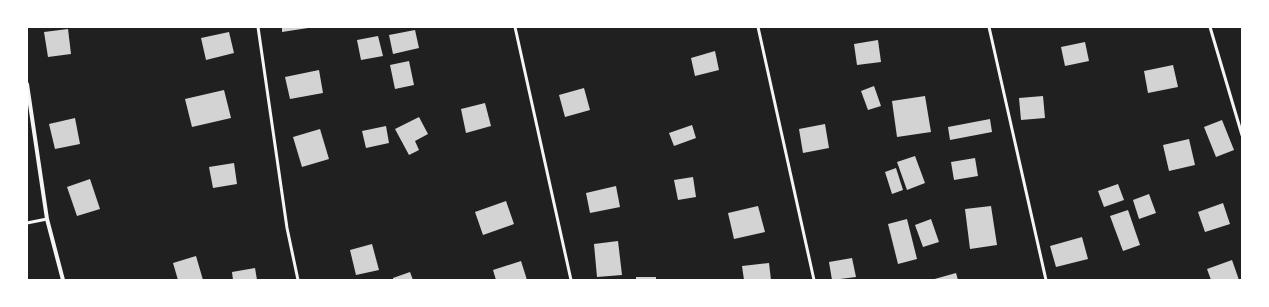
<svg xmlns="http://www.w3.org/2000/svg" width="1269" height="307" font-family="'Alegreya Sans',sans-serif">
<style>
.green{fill:#202020}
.building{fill:#d3d3d3}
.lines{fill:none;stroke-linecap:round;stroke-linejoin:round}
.service{stroke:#f5f5f5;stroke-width:3}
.minor{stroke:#f5f5f5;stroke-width:4}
</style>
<rect width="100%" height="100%" fill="#111"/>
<rect class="green" x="27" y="27" width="1215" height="253"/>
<g class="building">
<polygon points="282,27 308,27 308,28 282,32"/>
<polygon points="68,29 71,54 48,57 44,32"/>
<polygon points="415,30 419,48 393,54 389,35"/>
<polygon points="229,32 234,53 206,60 201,38"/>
<polygon points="378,36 383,56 361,60 357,40"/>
<polygon points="878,40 881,62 857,65 854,44"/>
<polygon points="1085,42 1089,61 1065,66 1061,47"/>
<polygon points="715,51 719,70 695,76 691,58"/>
<polygon points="409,61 414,85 395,89 390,65"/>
<polygon points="1173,65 1178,87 1148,93 1144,71"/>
<polygon points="319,70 323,93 290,99 285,77"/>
<polygon points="874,86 881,106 868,110 861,91"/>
<polygon points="584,88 590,110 565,117 559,95"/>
<polygon points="224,90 231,118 192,127 185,99"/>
<polygon points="925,96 931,132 897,137 892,101"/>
<polygon points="1043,96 1045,118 1021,120 1019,98"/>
<polygon points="485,103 491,126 466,133 461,109"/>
<polygon points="419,117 428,134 415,141 419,150 409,155 395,129"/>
<polygon points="75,118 80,144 55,149 49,124"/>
<polygon points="990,119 992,132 950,140 948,127"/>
<polygon points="1222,120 1234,150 1216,157 1204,127"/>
<polygon points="825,124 829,148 803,153 799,129"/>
<polygon points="692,125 696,138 674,146 669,133"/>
<polygon points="386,126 389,143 366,148 362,131"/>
<polygon points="320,129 329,159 302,167 293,137"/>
<polygon points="1189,139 1195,165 1169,171 1163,145"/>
<polygon points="915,156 925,183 907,190 897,162"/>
<polygon points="975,158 978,176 954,180 951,162"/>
<polygon points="234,163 237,184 213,188 209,167"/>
<polygon points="896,168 903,190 892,194 885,172"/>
<polygon points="693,177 696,197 678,200 674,180"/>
<polygon points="90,179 100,209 77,216 67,187"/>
<polygon points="1118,184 1124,200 1104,207 1098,191"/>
<polygon points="616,186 620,207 590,213 586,193"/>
<polygon points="1149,194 1156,213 1139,219 1133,200"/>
<polygon points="506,201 514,224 483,235 475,212"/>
<polygon points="1223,203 1230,224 1205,232 1198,212"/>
<polygon points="758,206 765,232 734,239 728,213"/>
<polygon points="991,206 997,245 970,249 965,209"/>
<polygon points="1128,210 1140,245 1123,251 1110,216"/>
<polygon points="907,219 917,259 898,264 888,224"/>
<polygon points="931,219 939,242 923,247 915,225"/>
<polygon points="1082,237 1088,259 1056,267 1050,246"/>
<polygon points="618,241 622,275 597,277 594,244"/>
<polygon points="372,244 379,270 356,275 350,250"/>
<polygon points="196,256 203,280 178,280 173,263"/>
<polygon points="852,258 856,277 832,280 829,262"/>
<polygon points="1232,260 1239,280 1211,280 1207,269"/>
<polygon points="521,261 527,280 496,280 493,270"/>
<polygon points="769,263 771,280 744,280 742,266"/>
<polygon points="255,268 257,280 233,280 232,272"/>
<polygon points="410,272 413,280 393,280 393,278"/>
<polygon points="956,273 958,280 931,280"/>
<rect x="636" y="277" width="20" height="3"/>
</g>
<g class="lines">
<g class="service">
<polyline points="258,27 287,228 298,280"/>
<polyline points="515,27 571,280"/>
<polyline points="758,27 814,280"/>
<polyline points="989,27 1046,280"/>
<polyline points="1210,27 1242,135"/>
<polyline points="27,223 47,219"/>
</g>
<polyline class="minor" points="27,84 47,219 63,280"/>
</g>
<rect width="1269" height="307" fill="none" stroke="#ffffff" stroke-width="56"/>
</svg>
